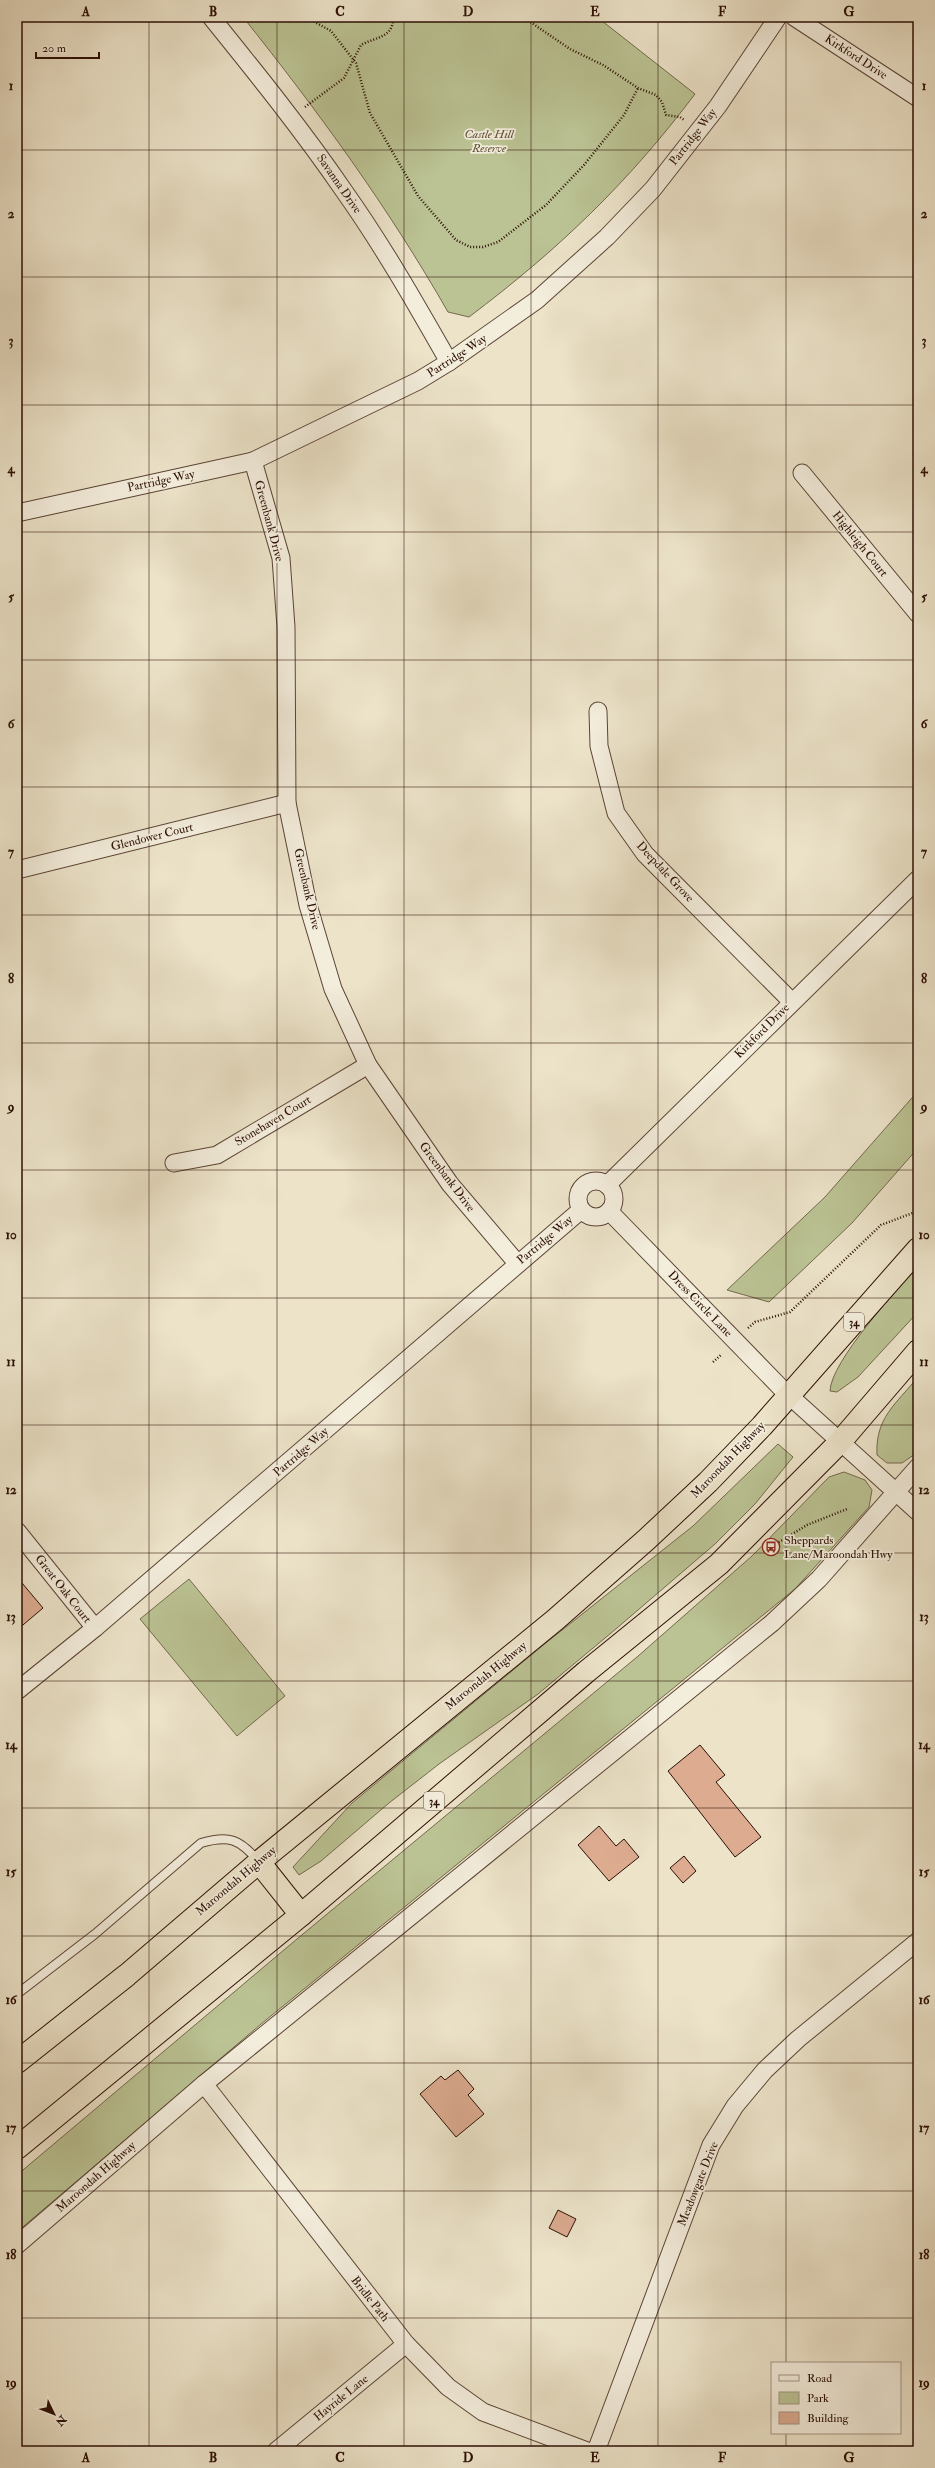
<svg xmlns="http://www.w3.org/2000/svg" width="935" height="2468" font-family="'IM FELL Double Pica',serif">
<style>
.green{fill:#bbc394;stroke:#74694c}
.building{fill:#dcab90;stroke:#2c0f04}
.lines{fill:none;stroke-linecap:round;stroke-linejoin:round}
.service-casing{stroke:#5c4435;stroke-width:10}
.minor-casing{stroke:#5c4435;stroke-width:19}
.trunk-casing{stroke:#2c0f04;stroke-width:24}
.path{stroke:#2c0f04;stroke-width:2.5;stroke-dasharray:1 2;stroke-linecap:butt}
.service{stroke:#f3eddc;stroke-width:8}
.minor{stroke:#f3eddc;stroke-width:17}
.trunk{stroke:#ece3c9;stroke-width:22}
.grid{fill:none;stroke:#2c0f04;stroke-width:1;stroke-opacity:0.55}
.labels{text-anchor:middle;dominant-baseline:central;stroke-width:3.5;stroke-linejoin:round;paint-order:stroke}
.shield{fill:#f3eddc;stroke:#685245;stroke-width:1}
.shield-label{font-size:11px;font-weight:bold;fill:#2c0f04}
.street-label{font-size:12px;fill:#2c0f04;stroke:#f3eddc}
.park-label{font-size:12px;font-style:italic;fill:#5e4e36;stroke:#f3eddc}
.poi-label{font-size:12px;fill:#2c0f04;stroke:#f3eddc;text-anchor:start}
.neatline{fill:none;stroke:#2c0f04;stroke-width:1.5}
.grid-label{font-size:13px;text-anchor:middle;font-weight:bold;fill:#2c0f04}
</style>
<rect width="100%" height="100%" fill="#ece3c9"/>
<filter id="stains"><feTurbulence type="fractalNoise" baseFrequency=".005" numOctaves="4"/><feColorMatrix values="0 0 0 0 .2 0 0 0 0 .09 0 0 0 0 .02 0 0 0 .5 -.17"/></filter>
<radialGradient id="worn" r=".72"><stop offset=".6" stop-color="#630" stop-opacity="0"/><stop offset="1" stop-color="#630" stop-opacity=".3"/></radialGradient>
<g class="green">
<path d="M243,17H597L695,94C628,183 558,250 469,317L448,312C388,207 318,111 243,17Z"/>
<polygon points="918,1091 918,1148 852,1223 769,1302 727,1290 825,1197"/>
<path d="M918,1266V1312L858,1377L837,1392L830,1391C831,1361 897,1290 918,1266Z"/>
<path d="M918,1377V1452L902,1463H887L877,1455C875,1418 896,1404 918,1377Z"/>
<polygon points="778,1444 793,1457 755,1504 715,1544 617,1628 538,1694 439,1764 389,1803 321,1861 299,1875 293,1867 352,1803 547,1642 693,1526"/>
<polygon points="844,1472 865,1480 872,1490 869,1507 795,1589 261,2024 17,2232 17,2175 297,1939 637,1657 752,1556 829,1477"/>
<polygon points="189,1579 285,1696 237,1736 140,1619"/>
</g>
<g class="building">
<polygon points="17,1577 43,1608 17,1630"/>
<polygon points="700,1745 725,1775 716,1782 761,1837 735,1857 668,1771"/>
<polygon points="599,1826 616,1846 624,1839 639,1857 609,1881 578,1845"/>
<polygon points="684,1856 696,1871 683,1883 670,1868"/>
<polygon points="458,2070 474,2089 468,2095 484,2114 456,2137 420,2094 441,2076 445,2080"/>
<polygon points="558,2210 576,2219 567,2237 549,2228"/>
</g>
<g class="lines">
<defs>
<path id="service" d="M17,1994L95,1934L201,1843C229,1835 240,1839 258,1861"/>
<g id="minor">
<path d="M211,17C257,74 303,131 344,191C383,246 416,304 449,362"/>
<polyline points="794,17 918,98"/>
<polyline points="253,461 281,558 286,627 287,803 308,905 333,989 368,1065 450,1184 517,1263"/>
<polyline points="802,473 918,614"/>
<polyline points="17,513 253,461 418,381 449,362 537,300 607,237 653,189 718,106 778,17"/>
<polyline points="598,711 599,746 616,813 645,854 791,1001"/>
<polyline points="17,870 287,803"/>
<polyline points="174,1163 217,1155 368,1065"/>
<circle cx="596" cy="1199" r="18"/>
<polyline points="607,1185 918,879"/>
<polyline points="609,1211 782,1389 918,1512"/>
<polyline points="17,1531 95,1628"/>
<polyline points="17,1691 95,1628 581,1210"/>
<polyline points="204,2084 406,2344 448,2387 483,2412 587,2451"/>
<polyline points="17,2245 204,2084 772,1623 819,1579 918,1467"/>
<polyline points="276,2451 406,2344"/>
<polyline points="596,2451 711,2145 735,2106 765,2070 798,2039 918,1941"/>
</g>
<g id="trunk">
<polyline points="259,1862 301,1915"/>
<polyline points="17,2062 127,1975 259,1862 555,1620 646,1540 708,1482 762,1426 918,1249"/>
<polyline points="17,2148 301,1915 586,1672 719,1564 840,1442 918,1351"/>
</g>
</defs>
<use href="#service" class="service-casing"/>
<use href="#minor" class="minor-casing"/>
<use href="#trunk" class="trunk-casing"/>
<g class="path">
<polyline points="306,17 331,31 356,63 370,113 418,196 456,240 470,247 483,247 498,242 546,205 584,165 624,115 638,88"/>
<polyline points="523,17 570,49 603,65 638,88 656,95 662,102 666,115 680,117 684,120"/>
<path d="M305,107L344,78L361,45C375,37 394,38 393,17"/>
<polyline points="748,1328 755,1322 790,1312 881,1225 918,1211"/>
<polyline points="713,1362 722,1354"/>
<polyline points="771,1547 807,1525 847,1509"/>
</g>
<use href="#service" class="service"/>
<use href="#minor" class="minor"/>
<use href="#trunk" class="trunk"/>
</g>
<path class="grid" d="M149,17V2451M277,17V2451M404,17V2451M531,17V2451M658,17V2451M786,17V2363M17,150H918M17,277H918M17,405H918M17,532H918M17,660H918M17,787H918M17,915H918M17,1043H918M17,1170H918M17,1298H918M17,1425H918M17,1553H918M17,1681H918M17,1808H918M17,1936H918M17,2063H918M17,2191H918M17,2318H918M786,2433V2451"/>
<defs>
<symbol id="bus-ring" viewBox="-11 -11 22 22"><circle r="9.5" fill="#f3eddc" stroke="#8f2418" stroke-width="1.5"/><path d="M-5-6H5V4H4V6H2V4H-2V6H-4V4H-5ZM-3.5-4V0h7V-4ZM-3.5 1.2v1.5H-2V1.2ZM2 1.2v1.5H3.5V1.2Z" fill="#8f2418"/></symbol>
</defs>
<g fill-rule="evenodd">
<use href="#bus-ring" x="761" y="1537" width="20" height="20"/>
</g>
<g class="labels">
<g class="shield">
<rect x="844" y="1313" width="20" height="18" rx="3"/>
<rect x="424" y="1792" width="20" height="18" rx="3"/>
</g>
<g class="shield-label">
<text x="854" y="1322">34</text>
<text x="434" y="1801">34</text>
</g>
<g class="street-label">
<text transform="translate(856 57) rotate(33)">Kirkford Drive</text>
<text transform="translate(693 137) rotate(-52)">Partridge Way</text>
<text transform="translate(339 184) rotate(55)">Savanna Drive</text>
<text transform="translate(457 356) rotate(-33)">Partridge Way</text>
<text transform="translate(161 481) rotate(-12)">Partridge Way</text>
<text transform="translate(269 521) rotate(75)">Greenbank Drive</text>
<text transform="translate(860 544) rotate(51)">Highleigh Court</text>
<text transform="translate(152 837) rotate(-14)">Glendower Court</text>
<text transform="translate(665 872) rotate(47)">Deepdale Grove</text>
<text transform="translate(307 889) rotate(77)">Greenbank Drive</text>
<text transform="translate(762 1031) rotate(-45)">Kirkford Drive</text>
<text transform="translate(273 1121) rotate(-31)">Stonehaven Court</text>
<text transform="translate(447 1177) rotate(53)">Greenbank Drive</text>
<text transform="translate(545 1240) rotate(-40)">Partridge Way</text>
<text transform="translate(700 1304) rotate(46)">Dress Circle Lane</text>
<text transform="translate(301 1452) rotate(-41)">Partridge Way</text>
<text transform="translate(728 1460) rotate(-46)">Maroondah Highway</text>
<text transform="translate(63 1589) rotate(52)">Great Oak Court</text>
<text transform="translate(486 1676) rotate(-39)">Maroondah Highway</text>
<text transform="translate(236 1881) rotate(-40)">Maroondah Highway</text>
<text transform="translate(96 2177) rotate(-41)">Maroondah Highway</text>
<text transform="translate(698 2184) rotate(-68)">Meadowgate Drive</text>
<text transform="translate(370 2299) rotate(52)">Bridle Path</text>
<text transform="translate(341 2398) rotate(-39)">Hayride Lane</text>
</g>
<g class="park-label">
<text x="489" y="134">Castle Hill<tspan x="489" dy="14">Reserve</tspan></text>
</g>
<g class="poi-label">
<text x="784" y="1540">Sheppards<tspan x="784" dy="14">Lane/Maroondah Hwy</tspan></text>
</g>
</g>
<rect width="935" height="2468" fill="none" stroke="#ece3c9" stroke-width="44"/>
<rect x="771" y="2362" width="130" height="72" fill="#f3eddc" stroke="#a39486"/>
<rect x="779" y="2375" width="20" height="6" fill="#f3eddc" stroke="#a39486"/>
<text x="807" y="2382" font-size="12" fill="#2c0f04">Road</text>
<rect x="779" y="2392" width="20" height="12" fill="#bbc394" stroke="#a39486"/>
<text x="807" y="2402" font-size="12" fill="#2c0f04">Park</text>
<rect x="779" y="2412" width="20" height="12" fill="#dcab90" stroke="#a39486"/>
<text x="807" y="2422" font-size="12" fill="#2c0f04">Building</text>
<g transform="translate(54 2414) rotate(133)" stroke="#f3eddc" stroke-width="3" paint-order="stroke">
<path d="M0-3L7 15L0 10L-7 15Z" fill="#2c0f04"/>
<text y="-6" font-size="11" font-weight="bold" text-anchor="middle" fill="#2c0f04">N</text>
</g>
<path d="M36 52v6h63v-6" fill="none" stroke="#2c0f04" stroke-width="2"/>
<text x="42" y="52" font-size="12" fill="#2c0f04" stroke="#f3eddc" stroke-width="3" paint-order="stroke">20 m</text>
<rect x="22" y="22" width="891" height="2424" class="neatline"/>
<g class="grid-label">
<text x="86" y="16">A</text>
<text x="213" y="16">B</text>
<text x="340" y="16">C</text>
<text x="468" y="16">D</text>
<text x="595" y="16">E</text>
<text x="722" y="16">F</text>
<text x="849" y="16">G</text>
<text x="11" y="90">1</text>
<text x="924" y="90">1</text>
<text x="11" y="218">2</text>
<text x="924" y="218">2</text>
<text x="11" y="345">3</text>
<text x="924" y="345">3</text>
<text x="11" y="473">4</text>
<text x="924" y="473">4</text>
<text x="11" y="601">5</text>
<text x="924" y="601">5</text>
<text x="11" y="728">6</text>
<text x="924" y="728">6</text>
<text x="11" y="856">7</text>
<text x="924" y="856">7</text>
<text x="11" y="983">8</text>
<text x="924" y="983">8</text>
<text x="11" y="1111">9</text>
<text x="924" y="1111">9</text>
<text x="11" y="1239">10</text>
<text x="924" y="1239">10</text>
<text x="11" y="1366">11</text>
<text x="924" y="1366">11</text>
<text x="11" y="1494">12</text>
<text x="924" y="1494">12</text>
<text x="11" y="1621">13</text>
<text x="924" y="1621">13</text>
<text x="11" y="1749">14</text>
<text x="924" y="1749">14</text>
<text x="11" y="1876">15</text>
<text x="924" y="1876">15</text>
<text x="11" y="2004">16</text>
<text x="924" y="2004">16</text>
<text x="11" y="2132">17</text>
<text x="924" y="2132">17</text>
<text x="11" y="2259">18</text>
<text x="924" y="2259">18</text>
<text x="11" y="2387">19</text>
<text x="924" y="2387">19</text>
<text x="86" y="2462">A</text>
<text x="213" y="2462">B</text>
<text x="340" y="2462">C</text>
<text x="468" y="2462">D</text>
<text x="595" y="2462">E</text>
<text x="722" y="2462">F</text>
<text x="849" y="2462">G</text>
</g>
<rect width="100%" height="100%" filter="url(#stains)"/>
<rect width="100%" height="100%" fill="url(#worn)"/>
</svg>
